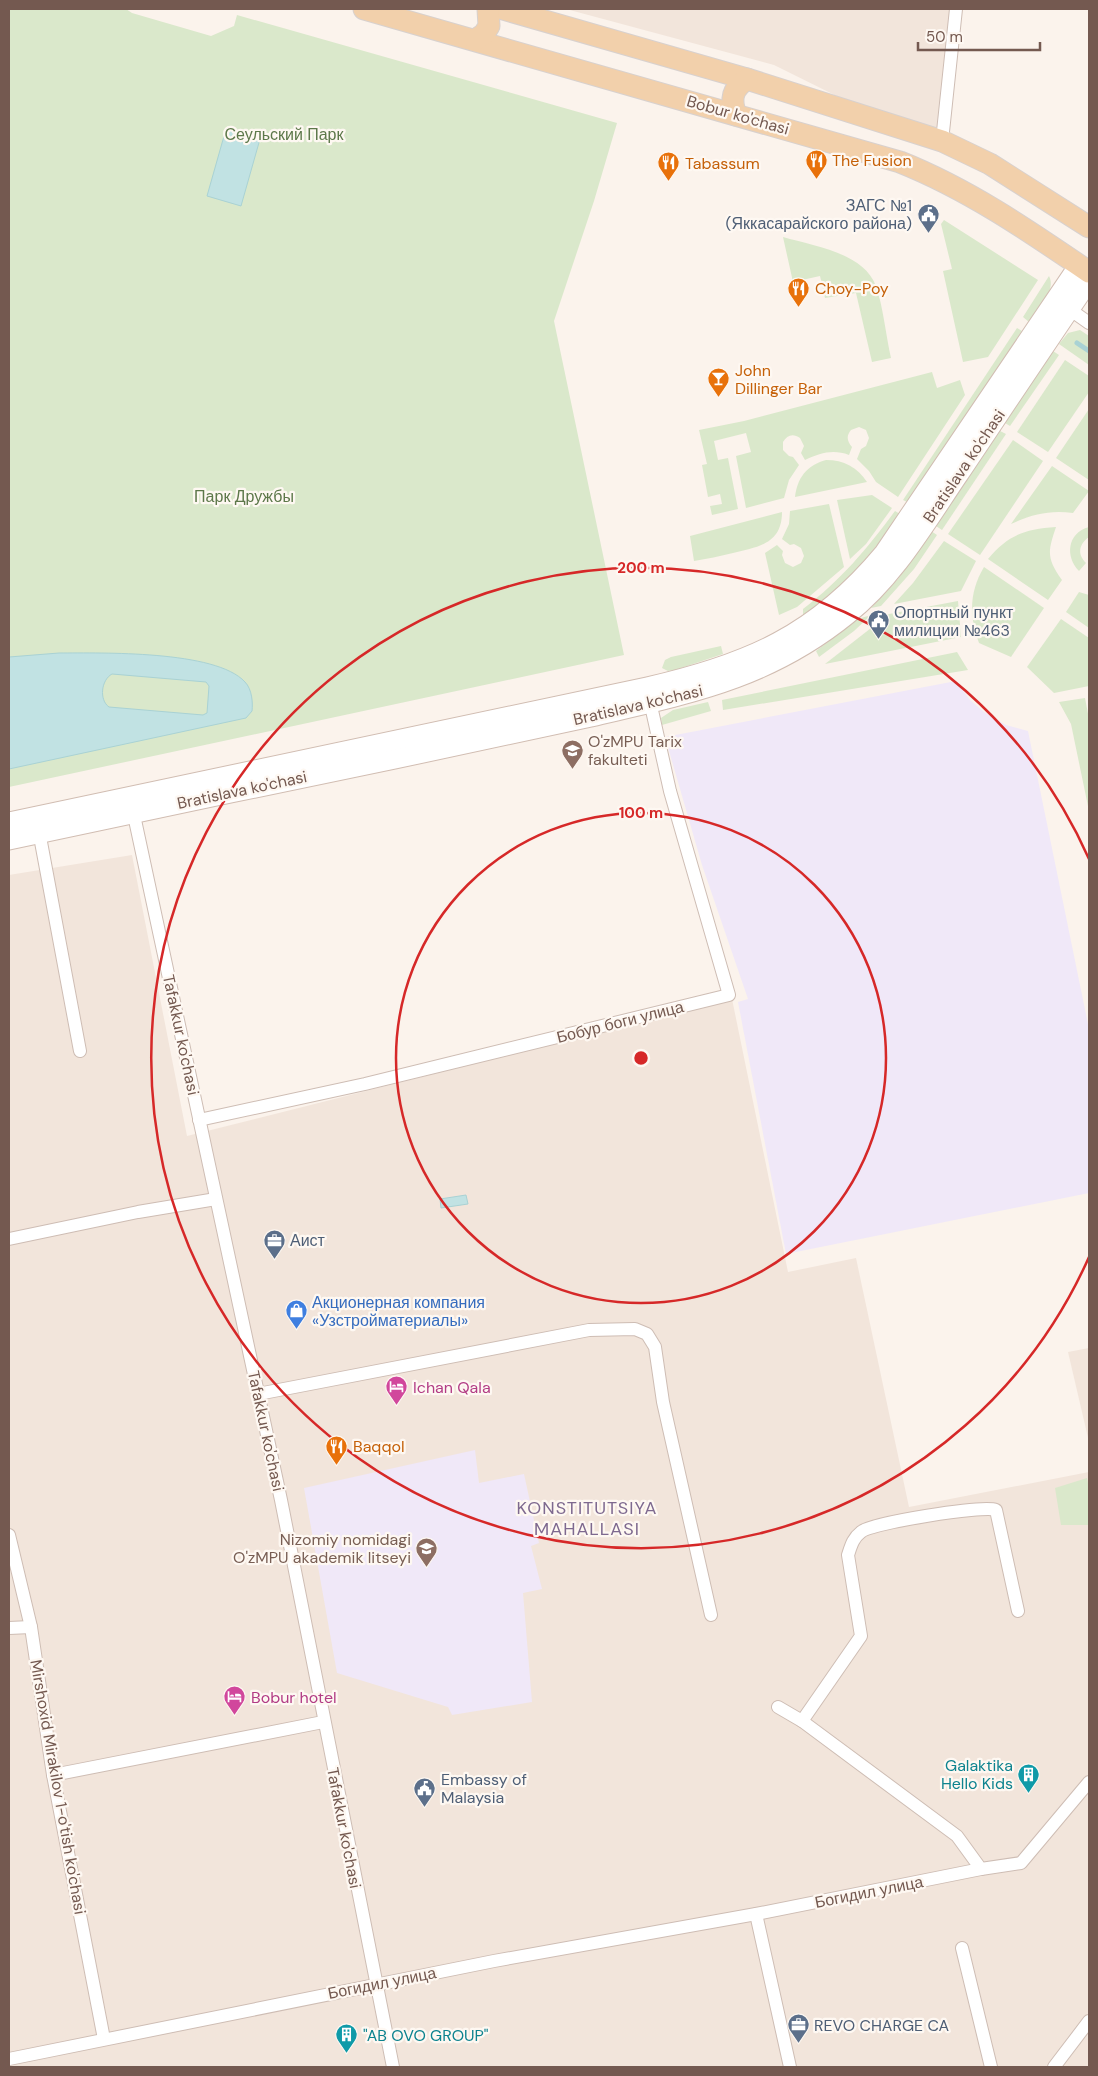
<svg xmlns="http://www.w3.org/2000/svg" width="1098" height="2076" font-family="'DM Sans',sans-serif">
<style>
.residential{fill:#f2e5db}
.education{fill:#f0e8f8}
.green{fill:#dae8cb}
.water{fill:#c1e2e3;stroke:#a9d2d4;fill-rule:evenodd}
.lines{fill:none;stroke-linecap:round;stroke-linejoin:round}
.stream{stroke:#a9d2d4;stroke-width:5}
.street-casing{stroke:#cebdb4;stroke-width:14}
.secondary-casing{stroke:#d1bdb2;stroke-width:21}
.primary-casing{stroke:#d8d1ce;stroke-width:23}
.street{stroke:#fff;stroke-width:12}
.secondary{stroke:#fff;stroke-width:19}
.primary{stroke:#f2d0ab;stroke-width:21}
.ring{fill:none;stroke:#d62828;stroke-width:2.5}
.labels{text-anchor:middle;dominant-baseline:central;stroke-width:4.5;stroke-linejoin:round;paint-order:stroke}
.street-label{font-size:16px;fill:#745950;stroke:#fef8f2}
.park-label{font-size:16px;fill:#5d784a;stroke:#fef8f2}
.food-label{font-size:16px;fill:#c56008;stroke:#fef8f2;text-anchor:start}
.service-label{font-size:16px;fill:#4e5e75;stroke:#fef8f2;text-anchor:start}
.education-label{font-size:16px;fill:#785e54;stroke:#fef8f2;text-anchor:start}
.shop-label{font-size:16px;fill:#366cbe;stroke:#fef8f2;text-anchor:start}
.hotel-label{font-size:16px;fill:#b23c85;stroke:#fef8f2;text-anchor:start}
.culture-label{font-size:16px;fill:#0d838f;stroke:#fef8f2;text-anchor:end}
.neighbourhood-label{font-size:18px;letter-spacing:1px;fill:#7e698f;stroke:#fef8f2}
.centre{fill:#d62828;stroke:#fef8f2;stroke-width:2.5}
.ring-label{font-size:15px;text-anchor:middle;font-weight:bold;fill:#d62828;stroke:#fef8f2;stroke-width:4.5;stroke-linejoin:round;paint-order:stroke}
</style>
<rect width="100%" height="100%" fill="#fbf3ec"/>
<g class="residential">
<polygon points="566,9 956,9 941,138 881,118 774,65"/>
<polygon points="132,855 187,1136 732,999 788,1272 856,1258 909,1507 1089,1472 1089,2067 9,2067 9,875"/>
<polygon points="1089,1348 1089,1442 1068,1352"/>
</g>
<g class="education">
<polygon points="956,681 970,700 984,712 1006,725 1028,731 1089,1029 1089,1193 786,1254 738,1002 748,999 702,865 665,737"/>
<polygon points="475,1450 479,1483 524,1474 539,1543 531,1546 542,1589 523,1593 532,1702 452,1715 448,1707 337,1673 304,1488"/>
</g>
<g class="green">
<polygon points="9,9 126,9 132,13 211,36 234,26 237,15 617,123 594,201 554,321 624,655 9,787"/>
<polygon points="944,220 1038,280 988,357 963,362 943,271 952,269 941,224"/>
<path d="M783,237C813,246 863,252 876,286C883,306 886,336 891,358L872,362L856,293L825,298L820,276L793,282Z"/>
<path d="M1049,276C1057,291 1037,310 1029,322L1023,317Z"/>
<polygon points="1017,328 1022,331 907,502 903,500"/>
<polygon points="1080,330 1089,336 1089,365 1059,344 1068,333"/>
<polygon points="1053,351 1059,355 1010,426 1005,423"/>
<polygon points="1065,360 1089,376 1089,392 1048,452 1017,432"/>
<path d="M932,372L937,388L960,380L965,395L898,497L876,482L869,471L857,459L861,449L866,446L869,438L866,430L859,427L851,430C846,436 847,441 852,447L849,455C833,449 820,453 805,460L801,453L804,446L800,438C793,433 787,435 783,442V450L789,456L793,457L799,465L789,480L784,498L746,508L736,456L751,452L746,433L714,441L718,460L728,458L738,509L712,515L710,506L722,504L720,494L708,497L702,465L707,464L699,430L744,421Z"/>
<polygon points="1089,409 1089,480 1056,458"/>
<polygon points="1000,431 1006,434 942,530 936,526"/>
<polygon points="1013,440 1043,461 980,555 948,534"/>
<path d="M826,460C844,460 857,467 867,482L795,497C797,478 807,465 826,460Z"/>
<path d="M1052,466L1089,491L1073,513C1050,510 1033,514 1011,524Z"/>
<polygon points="872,495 892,508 866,544 850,559 837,500"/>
<polygon points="829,504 844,567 797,607 779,615 765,553 777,545 783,551 782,555 785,563 793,567 801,563 804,556 801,548 794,544 790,545 782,539 789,524 790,511"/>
<path d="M895,511L900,514C873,552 844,590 803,615V609C842,579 866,550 895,511Z"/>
<path d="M782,512C782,544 758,547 733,553C720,556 707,559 694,561L690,536Z"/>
<path d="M1056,527C1048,551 1046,558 1062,580L1048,600L988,559C1008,535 1025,529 1056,527Z"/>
<path d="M1089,527V537C1079,544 1077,554 1086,563L1079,571C1065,557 1067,533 1089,527Z"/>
<polygon points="931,531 937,535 914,569 881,606 871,608 898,579"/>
<polygon points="944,541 976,561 961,591 894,604 913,583"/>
<path d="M984,567L1044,608L1011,657L979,643C969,617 969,592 984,567Z"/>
<polygon points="1079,592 1089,595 1089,628 1066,612"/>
<polygon points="958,601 961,637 825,664 889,614"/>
<polygon points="871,615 854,631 819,657 816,651 858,619"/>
<polygon points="1061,619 1089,638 1089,686 1054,693 1027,667"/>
<polygon points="721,646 723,654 675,670 668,671 662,668 665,660 671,657"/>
<polygon points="957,652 968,670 723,710 722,700"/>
<polygon points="1085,698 1089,719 1089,811 1071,724 1059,702"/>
<polygon points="708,702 711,711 662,725 661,718 673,710"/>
<polygon points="1087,1478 1089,1488 1089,1525 1061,1525 1055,1488"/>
</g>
<g class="water">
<polygon points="226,129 260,139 241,206 207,196"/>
<path d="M59,653C101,653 216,650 245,682C252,689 253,703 252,711L246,718L9,769V657ZM112,674L206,682L209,686L207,713L203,715L109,707C99,700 101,680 112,674Z"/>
<polygon points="466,1195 468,1204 441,1208 440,1199"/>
</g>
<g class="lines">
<polyline class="stream" points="1077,343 1089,351"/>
<defs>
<g id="street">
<polyline points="942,141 956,9"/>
<polyline points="1065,306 1089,323"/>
<polyline points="132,806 281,1500 393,2067"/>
<polyline points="38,826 80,1051"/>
<polyline points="199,1120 365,1084 729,995 670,791 649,697"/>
<polyline points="9,1239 138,1212 216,1199"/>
<polyline points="258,1394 589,1330 635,1329 647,1334 655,1347 663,1402 711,1615"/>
<polyline points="9,1535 31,1627 53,1775 104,2039"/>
<polyline points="9,1628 31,1627"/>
<polyline points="778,1707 802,1721 957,1836 981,1869 1021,1863 1089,1782"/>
<path d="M802,1721L861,1636L848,1555C851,1546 853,1538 861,1532C871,1523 983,1505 996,1510L1018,1611"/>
<polyline points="53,1775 323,1722"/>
<polyline points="756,1914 790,2067"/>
<polyline points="962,1948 991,2067"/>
<polyline points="9,2059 494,1961 756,1914 981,1869"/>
<polyline points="1054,2067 1089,2021"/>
</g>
<g id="secondary">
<path d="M9,822L647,687C748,664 816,635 884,553L1079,265"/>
<path d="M9,840C138,813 266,785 395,759C461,745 526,731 591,717C688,694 767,680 847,615C894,578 925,524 959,474C1002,410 1045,345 1089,281"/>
</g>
<g id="primary">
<path d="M364,9L900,162C968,189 1029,231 1089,272"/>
<polyline points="503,9 747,79 942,141 990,164 1089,227"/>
<polyline points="475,40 484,34 489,26 488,9"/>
<path d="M736,115C730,99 732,89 747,79"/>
</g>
</defs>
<use href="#street" class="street-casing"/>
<use href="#secondary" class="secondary-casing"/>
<use href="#primary" class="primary-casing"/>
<use href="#street" class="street"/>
<use href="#secondary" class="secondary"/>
<use href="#primary" class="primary"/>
</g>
<g class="ring">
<circle cx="641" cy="1058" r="245"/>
<path d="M1089 1257A490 490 0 1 1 1089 859"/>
</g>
<defs>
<symbol id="restaurant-pin" viewBox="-11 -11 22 30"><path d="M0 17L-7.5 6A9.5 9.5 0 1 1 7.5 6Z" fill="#e8710a" stroke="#fef8f2"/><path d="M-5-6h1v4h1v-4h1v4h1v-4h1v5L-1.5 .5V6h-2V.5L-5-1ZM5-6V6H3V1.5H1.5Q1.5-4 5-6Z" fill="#fff"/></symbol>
<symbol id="civic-pin" viewBox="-11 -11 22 30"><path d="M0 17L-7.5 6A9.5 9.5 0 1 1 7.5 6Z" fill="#5c6f8a" stroke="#fef8f2"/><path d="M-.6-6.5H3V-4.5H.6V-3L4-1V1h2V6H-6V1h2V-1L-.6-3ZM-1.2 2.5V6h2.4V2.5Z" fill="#fff"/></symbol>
<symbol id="bar-pin" viewBox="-11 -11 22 30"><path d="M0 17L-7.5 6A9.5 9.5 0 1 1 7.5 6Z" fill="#e8710a" stroke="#fef8f2"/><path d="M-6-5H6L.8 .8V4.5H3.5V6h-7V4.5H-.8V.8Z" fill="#fff"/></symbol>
<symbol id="university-pin" viewBox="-11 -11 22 30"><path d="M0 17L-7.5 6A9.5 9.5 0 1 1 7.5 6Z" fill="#8d6e63" stroke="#fef8f2"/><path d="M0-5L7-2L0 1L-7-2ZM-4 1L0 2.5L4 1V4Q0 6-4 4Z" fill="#fff"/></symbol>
<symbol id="office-pin" viewBox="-11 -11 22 30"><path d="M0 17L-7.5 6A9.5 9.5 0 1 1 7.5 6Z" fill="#5c6f8a" stroke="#fef8f2"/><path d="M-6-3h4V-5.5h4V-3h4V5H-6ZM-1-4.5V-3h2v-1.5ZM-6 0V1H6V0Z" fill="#fff"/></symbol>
<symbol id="shop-pin" viewBox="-11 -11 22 30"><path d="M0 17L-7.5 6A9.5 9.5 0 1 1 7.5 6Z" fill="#3f7fe0" stroke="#fef8f2"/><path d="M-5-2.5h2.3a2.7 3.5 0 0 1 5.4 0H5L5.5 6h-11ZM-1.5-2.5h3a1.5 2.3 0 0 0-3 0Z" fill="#fff"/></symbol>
<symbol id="hotel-pin" viewBox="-11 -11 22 30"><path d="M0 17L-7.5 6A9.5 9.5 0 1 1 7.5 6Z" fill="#d1479c" stroke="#fef8f2"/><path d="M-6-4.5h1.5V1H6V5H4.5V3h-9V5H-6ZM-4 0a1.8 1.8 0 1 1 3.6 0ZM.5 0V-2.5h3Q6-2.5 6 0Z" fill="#fff"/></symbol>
<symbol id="building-pin" viewBox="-11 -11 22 30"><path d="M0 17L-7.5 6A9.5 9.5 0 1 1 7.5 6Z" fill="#0f9aa8" stroke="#fef8f2"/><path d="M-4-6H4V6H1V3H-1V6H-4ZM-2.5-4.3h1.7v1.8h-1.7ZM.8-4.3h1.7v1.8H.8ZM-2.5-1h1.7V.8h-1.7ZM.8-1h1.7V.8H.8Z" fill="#fff"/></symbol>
</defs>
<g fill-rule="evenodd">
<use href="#restaurant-pin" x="804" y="148" width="25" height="34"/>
<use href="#restaurant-pin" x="656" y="150" width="25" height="34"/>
<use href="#civic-pin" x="916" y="202" width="25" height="34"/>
<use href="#restaurant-pin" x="786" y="276" width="25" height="34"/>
<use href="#bar-pin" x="706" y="366" width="25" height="34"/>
<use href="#civic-pin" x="866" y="608" width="25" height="34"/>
<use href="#university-pin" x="560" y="738" width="25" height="34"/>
<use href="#office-pin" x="262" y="1228" width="25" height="34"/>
<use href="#shop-pin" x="284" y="1298" width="25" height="34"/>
<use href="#hotel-pin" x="384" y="1374" width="25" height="34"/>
<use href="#restaurant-pin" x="324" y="1434" width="25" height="34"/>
<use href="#university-pin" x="414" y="1536" width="25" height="34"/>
<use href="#hotel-pin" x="222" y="1684" width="25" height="34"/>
<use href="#building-pin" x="1016" y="1762" width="25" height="34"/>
<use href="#civic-pin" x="412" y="1776" width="25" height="34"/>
<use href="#office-pin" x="786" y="2012" width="25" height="34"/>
<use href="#building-pin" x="334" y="2022" width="25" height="34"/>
</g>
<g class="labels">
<g class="street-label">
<text transform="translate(738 115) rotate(16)">Bobur ko'chasi</text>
<text transform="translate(964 466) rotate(-56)">Bratislava ko'chasi</text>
<text transform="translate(638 705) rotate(-13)">Bratislava ko'chasi</text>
<text transform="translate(242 790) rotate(-12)">Bratislava ko'chasi</text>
<text transform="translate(620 1022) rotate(-14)">Бобур боги улица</text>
<text transform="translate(181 1035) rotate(78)">Tafakkur ko'chasi</text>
<text transform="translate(266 1431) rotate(78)">Tafakkur ko'chasi</text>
<text transform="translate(58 1787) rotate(80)">Mirshoxid Mirakilov 1-o'tish ko'chasi</text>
<text transform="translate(344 1828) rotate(79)">Tafakkur ko'chasi</text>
<text transform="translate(869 1892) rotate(-11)">Богидил улица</text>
<text transform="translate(382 1983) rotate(-11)">Богидил улица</text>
</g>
<g class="park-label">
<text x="284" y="134">Сеульский Парк</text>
<text x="244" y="496">Парк Дружбы</text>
</g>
<g class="food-label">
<text x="832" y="160">The Fusion</text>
<text x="685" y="163">Tabassum</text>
<text x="815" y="288">Choy-Poy</text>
<text x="735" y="370">John<tspan x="735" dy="18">Dillinger Bar</tspan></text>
<text x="353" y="1446">Baqqol</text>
</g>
<g class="service-label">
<text x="912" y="205" text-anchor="end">ЗАГС №1<tspan x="912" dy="18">(Яккасарайского района)</tspan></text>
<text x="894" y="612">Опортный пункт<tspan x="894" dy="18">милиции №463</tspan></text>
<text x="290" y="1240">Аист</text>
<text x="441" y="1779">Embassy of<tspan x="441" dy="18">Malaysia</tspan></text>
<text x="814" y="2025">REVO CHARGE CA</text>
</g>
<g class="education-label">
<text x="588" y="741">O'zMPU Tarix<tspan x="588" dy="18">fakulteti</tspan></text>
<text x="411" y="1539" text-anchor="end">Nizomiy nomidagi<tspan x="411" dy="18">O'zMPU akademik litseyi</tspan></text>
</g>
<g class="shop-label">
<text x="312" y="1302">Акционерная компания<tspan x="312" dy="18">«Узстройматериалы»</tspan></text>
</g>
<g class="hotel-label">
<text x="413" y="1387">Ichan Qala</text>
<text x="251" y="1697">Bobur hotel</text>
</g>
<g class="culture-label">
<text x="1013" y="1765">Galaktika<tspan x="1013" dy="18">Hello Kids</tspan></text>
<text x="363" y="2035" text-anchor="start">"AB OVO GROUP"</text>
</g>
<g class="neighbourhood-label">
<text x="587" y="1508">KONSTITUTSIYA<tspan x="587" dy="21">MAHALLASI</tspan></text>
</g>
</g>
<circle cx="641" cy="1058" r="8" class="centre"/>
<g class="ring-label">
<text x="641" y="573">200 m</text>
<text x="641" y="818">100 m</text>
</g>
<rect width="1098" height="2076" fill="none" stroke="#745950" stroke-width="20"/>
<path d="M918 42v8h122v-8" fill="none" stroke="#745950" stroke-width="2.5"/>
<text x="926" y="42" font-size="15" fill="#745950" stroke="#fef8f2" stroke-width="4" paint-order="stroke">50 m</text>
</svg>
